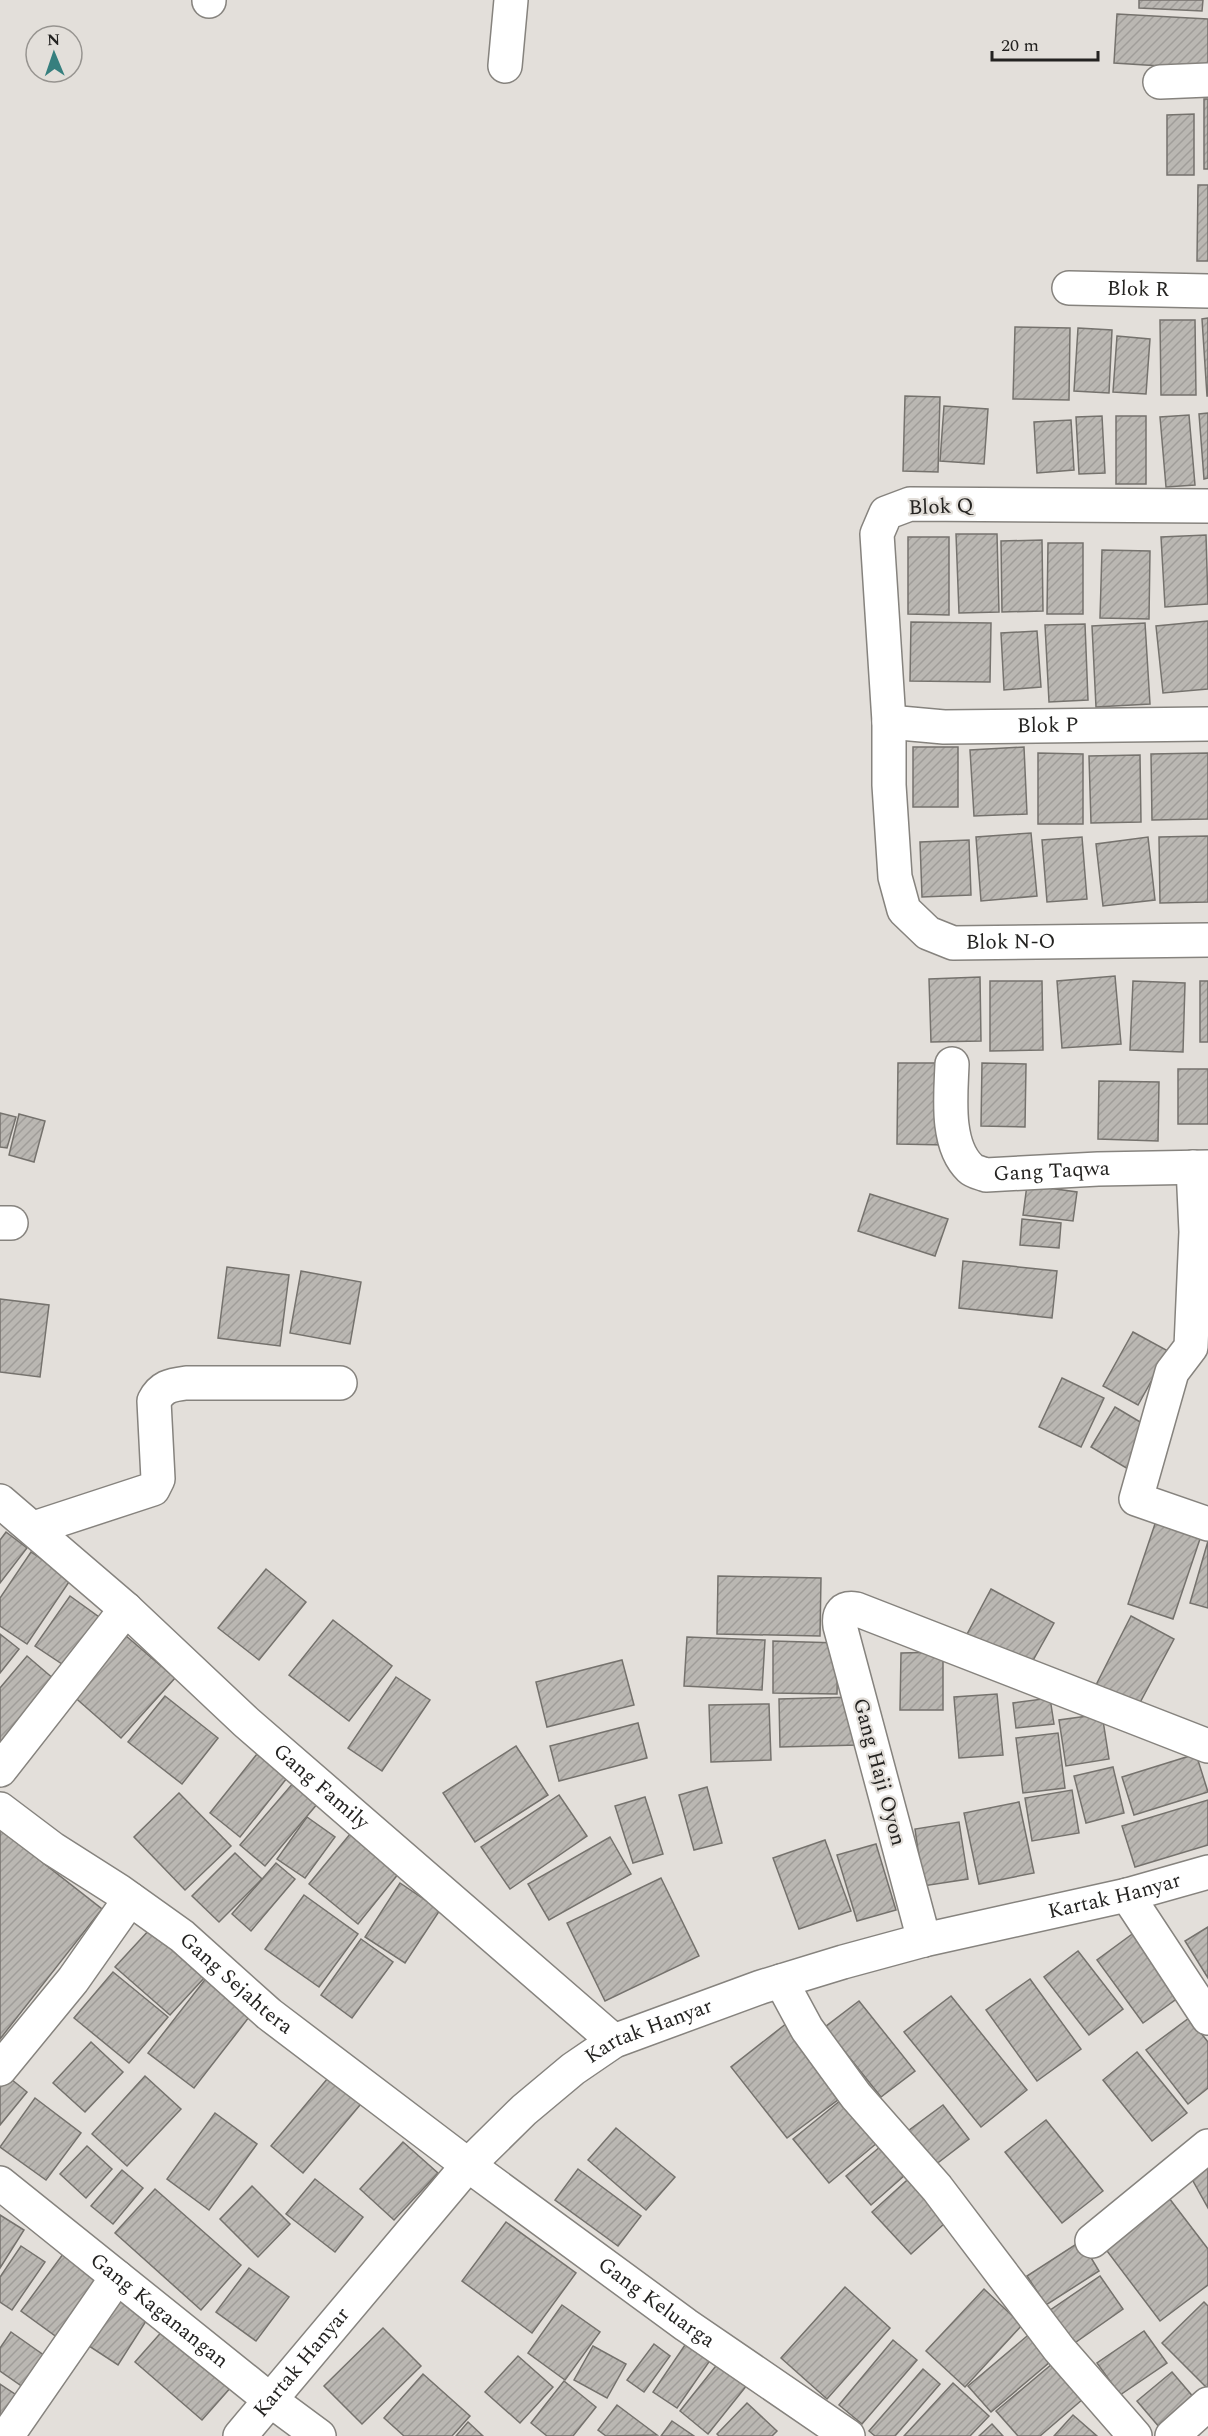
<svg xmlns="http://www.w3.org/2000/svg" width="1208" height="2436" font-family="Spectral,serif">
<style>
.building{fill:url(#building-hatch);stroke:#75726d;stroke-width:1.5}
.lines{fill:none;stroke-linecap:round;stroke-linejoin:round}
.minor-casing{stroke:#86837e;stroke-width:36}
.minor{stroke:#fff;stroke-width:33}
.labels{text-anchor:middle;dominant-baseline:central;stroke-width:4.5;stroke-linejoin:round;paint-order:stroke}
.street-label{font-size:21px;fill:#242321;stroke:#e3dfda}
</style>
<defs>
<pattern id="building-hatch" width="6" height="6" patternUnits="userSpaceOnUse" patternTransform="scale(1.5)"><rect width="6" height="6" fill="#bab7b2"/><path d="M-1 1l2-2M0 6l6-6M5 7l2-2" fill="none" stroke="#a09d99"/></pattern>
</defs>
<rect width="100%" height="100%" fill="#e3dfda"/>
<g class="building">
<polygon points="1139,0 1203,0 1202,11 1139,8"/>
<polygon points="1117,14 1208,19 1208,69 1114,63"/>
<rect x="1204" y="99" width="4" height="70"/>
<polygon points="1194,114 1194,175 1167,175 1167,115"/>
<polygon points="1198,185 1208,185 1208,261 1197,261"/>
<polygon points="1208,318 1208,396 1207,396 1202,319"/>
<polygon points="1160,320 1195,320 1196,395 1161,395"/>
<polygon points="1015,327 1070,328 1069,400 1013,399"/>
<polygon points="1078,328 1112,330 1109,393 1074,391"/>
<polygon points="1117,336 1150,339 1146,394 1113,392"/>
<polygon points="905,396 940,397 938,472 903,471"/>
<polygon points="944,406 988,409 984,464 940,461"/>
<polygon points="1208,413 1208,478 1204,479 1199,414"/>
<polygon points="1189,415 1195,485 1166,487 1160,417"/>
<polygon points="1102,416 1105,473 1079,474 1076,417"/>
<rect x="1116" y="416" width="30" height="68"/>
<polygon points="1071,420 1074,470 1037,473 1034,422"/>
<polygon points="956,534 997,534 999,612 959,613"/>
<polygon points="1206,535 1208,604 1165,607 1161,537"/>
<polygon points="908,537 949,537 949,615 908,614"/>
<polygon points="1042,540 1043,611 1002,612 1001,541"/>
<polygon points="1048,543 1083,543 1083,614 1047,614"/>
<polygon points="1102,550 1150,551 1149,619 1100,618"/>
<polygon points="1208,621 1208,689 1163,693 1156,626"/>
<polygon points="911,622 991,623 990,682 910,681"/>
<polygon points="1145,623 1150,704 1096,707 1092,626"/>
<polygon points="1085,624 1088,700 1049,702 1045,625"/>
<polygon points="1037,631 1041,687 1004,690 1001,633"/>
<rect x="913" y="747" width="45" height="60"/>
<polygon points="1024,747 1027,814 974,816 970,750"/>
<polygon points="1038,753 1083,754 1083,824 1038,824"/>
<polygon points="1208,753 1208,819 1152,820 1151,754"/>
<polygon points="1140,755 1141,822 1091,823 1089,756"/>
<polygon points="1031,833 1037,896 981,901 976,837"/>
<polygon points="1208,836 1208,902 1160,903 1159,837"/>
<polygon points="1082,837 1087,899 1047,902 1042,840"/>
<polygon points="1148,837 1155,900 1103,906 1096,844"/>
<polygon points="969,840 971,895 922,897 920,842"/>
<polygon points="1115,976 1121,1044 1062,1048 1057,981"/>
<polygon points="980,977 981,1041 931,1042 929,979"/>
<polygon points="990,981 1042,981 1043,1050 990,1051"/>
<polygon points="1133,981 1185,983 1183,1052 1130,1050"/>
<rect x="1200" y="981" width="8" height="61"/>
<polygon points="898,1063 948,1063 946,1145 897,1144"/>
<polygon points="982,1063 1026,1064 1025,1127 981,1126"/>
<rect x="1178" y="1069" width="30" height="55"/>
<polygon points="1099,1081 1159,1082 1158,1141 1098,1139"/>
<polygon points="0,1113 16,1117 7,1148 0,1147"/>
<polygon points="19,1114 45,1121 34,1162 9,1155"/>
<polygon points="1027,1185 1077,1192 1073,1221 1023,1215"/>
<polygon points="870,1194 948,1219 935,1256 858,1231"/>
<polygon points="1022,1219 1061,1223 1059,1248 1020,1245"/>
<polygon points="963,1261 1057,1271 1052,1318 959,1308"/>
<polygon points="227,1267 289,1275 280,1346 218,1338"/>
<polygon points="301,1271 361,1282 350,1344 290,1333"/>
<polygon points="0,1299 49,1305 40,1377 0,1372"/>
<polygon points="1133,1332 1168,1351 1138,1405 1103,1386"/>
<polygon points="1062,1378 1104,1398 1081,1447 1039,1427"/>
<polygon points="1115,1407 1152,1429 1128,1469 1091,1447"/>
<polygon points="1158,1515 1203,1530 1173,1619 1128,1604"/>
<polygon points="6,1532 27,1548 0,1583 0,1540"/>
<polygon points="1208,1541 1208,1608 1190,1603"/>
<polygon points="31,1552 71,1579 27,1644 0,1626 0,1598"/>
<polygon points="266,1569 306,1602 259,1660 218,1628"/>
<polygon points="718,1576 821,1578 820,1636 717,1634"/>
<polygon points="991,1589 1054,1623 1027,1671 965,1638"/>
<polygon points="70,1596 99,1617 65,1666 35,1646"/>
<polygon points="1131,1616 1174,1639 1136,1710 1094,1689"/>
<polygon points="333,1620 392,1666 349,1721 289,1675"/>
<polygon points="0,1634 19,1649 0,1673"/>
<polygon points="125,1635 175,1678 121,1738 71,1694"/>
<polygon points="687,1637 765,1640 762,1690 684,1686"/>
<polygon points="773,1641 838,1643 837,1694 773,1693"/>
<polygon points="943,1652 943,1710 900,1710 901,1653"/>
<polygon points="27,1656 62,1686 0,1752 0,1688"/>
<polygon points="622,1660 634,1705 547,1727 536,1682"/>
<polygon points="396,1677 430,1700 382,1771 348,1748"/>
<polygon points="997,1694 1003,1755 959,1758 954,1697"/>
<polygon points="165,1696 218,1738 182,1784 128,1742"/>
<polygon points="857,1697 858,1745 780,1747 779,1699"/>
<polygon points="1050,1698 1054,1724 1016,1728 1013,1703"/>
<polygon points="769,1704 771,1760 711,1762 709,1705"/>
<polygon points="1102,1714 1109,1759 1066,1766 1059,1720"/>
<polygon points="638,1723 647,1758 559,1781 550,1746"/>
<polygon points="1058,1733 1065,1788 1023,1793 1016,1738"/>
<polygon points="516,1746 548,1795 475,1842 443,1793"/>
<polygon points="257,1754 287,1778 240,1837 210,1813"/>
<polygon points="1196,1754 1208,1792 1134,1815 1122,1777"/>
<polygon points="1113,1767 1124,1813 1086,1823 1074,1776"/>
<polygon points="294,1782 318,1803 265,1866 240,1845"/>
<polygon points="707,1787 722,1843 694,1850 679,1795"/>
<polygon points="1072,1790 1079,1833 1032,1841 1025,1798"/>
<polygon points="179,1793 231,1846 185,1890 134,1837"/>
<polygon points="559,1795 587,1836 510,1889 481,1847"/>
<polygon points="645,1797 663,1854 633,1863 615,1806"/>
<polygon points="1208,1800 1208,1845 1135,1867 1122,1826"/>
<polygon points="1019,1802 1034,1873 979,1884 964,1813"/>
<polygon points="307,1817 335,1837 305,1878 277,1859"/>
<polygon points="959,1822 968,1879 923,1886 915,1829"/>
<polygon points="355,1828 403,1868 358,1924 309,1884"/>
<polygon points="0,1829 102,1909 0,2039"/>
<polygon points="610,1837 631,1874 549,1920 528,1884"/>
<polygon points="825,1840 851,1911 799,1929 773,1858"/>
<polygon points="876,1844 896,1910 857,1921 837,1855"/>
<polygon points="235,1853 262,1879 219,1922 192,1896"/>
<polygon points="276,1863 295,1879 251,1931 232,1914"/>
<polygon points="661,1878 699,1956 605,2001 567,1923"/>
<polygon points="400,1883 440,1910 405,1963 365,1937"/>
<polygon points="304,1895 358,1934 319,1987 265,1949"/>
<polygon points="1208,1927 1208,1978 1185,1941"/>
<polygon points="150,1929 205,1977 170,2015 115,1967"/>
<polygon points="1135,1932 1182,1995 1143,2023 1097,1960"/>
<polygon points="361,1939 393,1962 352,2018 321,1995"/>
<polygon points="1078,1951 1123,2009 1089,2035 1044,1977"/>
<polygon points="113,1972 168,2017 129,2063 74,2018"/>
<polygon points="207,1977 253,2012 194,2088 148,2053"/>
<polygon points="1030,1979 1081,2049 1037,2081 986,2010"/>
<polygon points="951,1996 1027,2090 981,2127 904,2032"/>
<polygon points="859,2001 915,2071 881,2097 825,2027"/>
<polygon points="1189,2018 1208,2042 1208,2088 1188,2104 1146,2050"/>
<polygon points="787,2023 843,2096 787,2138 731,2067"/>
<polygon points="91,2042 123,2072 85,2112 53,2083"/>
<polygon points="1137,2052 1187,2113 1152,2141 1103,2080"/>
<polygon points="333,2072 365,2099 303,2173 271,2146"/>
<polygon points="6,2075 27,2092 0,2125 0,2082"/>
<polygon points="145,2076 181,2109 127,2166 92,2134"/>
<polygon points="35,2098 81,2133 46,2180 0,2147"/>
<polygon points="841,2100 877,2143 829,2183 793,2139"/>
<polygon points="943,2105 969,2139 935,2165 908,2131"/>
<polygon points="215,2113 257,2144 209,2210 167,2179"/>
<polygon points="1046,2120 1103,2191 1062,2223 1005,2152"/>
<polygon points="616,2128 675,2177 646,2210 588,2160"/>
<polygon points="888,2140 913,2168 871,2205 846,2176"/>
<polygon points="403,2142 438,2173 394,2220 360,2189"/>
<polygon points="87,2146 112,2169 86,2198 60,2174"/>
<polygon points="1208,2161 1208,2208 1188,2172"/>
<polygon points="578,2169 641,2216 618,2246 555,2200"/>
<polygon points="122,2170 143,2188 113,2224 91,2206"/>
<polygon points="917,2171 956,2213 911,2254 872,2212"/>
<polygon points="315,2179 363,2217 335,2252 286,2214"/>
<polygon points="252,2186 290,2224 258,2257 220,2219"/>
<polygon points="155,2189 241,2265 201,2310 115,2233"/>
<polygon points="1169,2198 1208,2249 1208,2285 1160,2321 1104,2247"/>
<polygon points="0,2215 24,2230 0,2268"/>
<polygon points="506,2222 576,2273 532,2333 462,2281"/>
<polygon points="1081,2241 1099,2271 1046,2305 1027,2276"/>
<polygon points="21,2246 45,2262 12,2310 0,2302 0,2277"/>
<polygon points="66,2250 121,2290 76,2351 21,2311"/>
<polygon points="249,2268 289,2297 256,2341 216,2312"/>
<polygon points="1100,2276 1123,2309 1069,2347 1046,2313"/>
<polygon points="845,2287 890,2328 827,2399 781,2358"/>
<polygon points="984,2289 1022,2325 965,2387 926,2351"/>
<polygon points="119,2299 148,2318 118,2365 89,2346"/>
<polygon points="1204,2302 1208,2306 1208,2389 1162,2343"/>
<polygon points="562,2305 600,2332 565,2380 528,2353"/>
<polygon points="165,2328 232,2386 202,2420 135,2362"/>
<polygon points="383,2328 421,2366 362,2424 324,2386"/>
<polygon points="1033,2331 1056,2357 991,2412 968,2386"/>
<polygon points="1144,2331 1167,2363 1120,2395 1097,2363"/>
<polygon points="11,2332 55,2363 33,2394 0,2371 0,2348"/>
<polygon points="893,2340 917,2360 862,2424 839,2405"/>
<polygon points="687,2342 711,2359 677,2408 653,2392"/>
<polygon points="654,2344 670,2356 644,2392 627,2380"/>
<polygon points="593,2346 626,2364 607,2398 574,2380"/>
<polygon points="518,2356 553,2387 520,2423 485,2392"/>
<polygon points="723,2357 751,2380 708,2434 680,2411"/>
<polygon points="1052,2364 1083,2399 1040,2436 1018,2436 996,2411"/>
<polygon points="923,2369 940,2384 895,2436 875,2436 869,2431"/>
<polygon points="1172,2372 1201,2406 1166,2435 1137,2401"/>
<polygon points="423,2374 470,2416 452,2436 404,2436 384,2418"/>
<polygon points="564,2381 596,2407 573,2436 547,2436 531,2423"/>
<polygon points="953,2383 989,2416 970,2436 904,2436"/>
<polygon points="0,2384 30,2404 0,2428"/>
<polygon points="747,2403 777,2431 772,2436 719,2436 717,2434"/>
<polygon points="617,2405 657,2435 606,2436 598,2430"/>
<polygon points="1073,2415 1097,2436 1054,2436"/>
<polygon points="672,2421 694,2436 661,2436"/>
<polygon points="468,2422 483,2436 456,2436"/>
<polygon points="992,2424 1003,2436 979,2436"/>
</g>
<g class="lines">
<defs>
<g id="minor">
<polyline points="209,1 209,0"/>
<polyline points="505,66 511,0"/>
<polyline points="1160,82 1208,80"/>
<path id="s1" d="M1069,288L1208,291"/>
<path id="s2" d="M1208,506L910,504L886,513L877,534L889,722V785L895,877L904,910L928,933L953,943L1208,940"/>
<path id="s3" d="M889,722L944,727L1208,724"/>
<path id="s4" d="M952,1064C951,1094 945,1144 970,1168C974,1172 981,1173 986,1175L1098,1169L1208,1167"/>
<polyline points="1193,1167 1196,1232 1191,1347 1172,1372 1136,1499 1208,1524"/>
<polyline points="0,1223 11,1223"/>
<path id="s5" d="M0,1501L126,1609L246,1722L614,2041"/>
<path d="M34,1528L153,1489L158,1479L154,1401C161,1387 170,1385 186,1383H340"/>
<polyline points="0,1770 126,1609"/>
<path id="s6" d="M0,1809L53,1849L119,1891L182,1936L269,2014L468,2165L686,2325L848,2436"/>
<polyline points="1127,1895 1208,2018"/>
<path d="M924,1940L840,1626C838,1613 843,1607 856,1609L1208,1746"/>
<polyline points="781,1981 807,2029 856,2096 937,2188 1059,2349 1135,2436"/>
<polyline points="0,2069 73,1980 130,1899"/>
<path id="s7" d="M0,2183L269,2399L319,2436"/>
<polyline points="1092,2241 1208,2146"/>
<polyline points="7,2436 117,2277"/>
<path id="s8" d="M240,2436L468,2165L524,2110L573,2069L614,2041L761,1987L843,1962L924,1940L1127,1895L1208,1872"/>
<polyline points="1172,2436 1208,2404"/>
</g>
</defs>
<use href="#minor" class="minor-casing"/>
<use href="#minor" class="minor"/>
</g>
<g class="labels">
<g class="street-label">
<text stroke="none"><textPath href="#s1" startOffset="69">Blok R</textPath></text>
<text transform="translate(941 507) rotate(-2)">Blok Q</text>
<text stroke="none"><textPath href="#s3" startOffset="159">Blok P</textPath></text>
<text stroke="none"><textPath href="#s2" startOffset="842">Blok N-O</textPath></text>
<text stroke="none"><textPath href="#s4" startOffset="192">Gang Taqwa</textPath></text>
<text transform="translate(879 1772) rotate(75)">Gang Haji Oyon</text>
<text stroke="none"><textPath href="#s5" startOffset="430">Gang Family</textPath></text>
<text stroke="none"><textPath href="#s8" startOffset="1068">Kartak Hanyar</textPath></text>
<text stroke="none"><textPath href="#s6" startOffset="294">Gang Sejahtera</textPath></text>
<text stroke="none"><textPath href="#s8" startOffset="582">Kartak Hanyar</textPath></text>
<text stroke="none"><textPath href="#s6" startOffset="822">Gang Keluarga</textPath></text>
<text stroke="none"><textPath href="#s7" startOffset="204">Gang Kaganangan</textPath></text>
<text stroke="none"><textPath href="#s8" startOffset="96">Kartak Hanyar</textPath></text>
</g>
</g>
<g transform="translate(54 54) rotate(358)"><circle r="28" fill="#e3dfda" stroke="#979490" stroke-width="1.5"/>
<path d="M0-4.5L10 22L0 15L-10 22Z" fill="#367f7e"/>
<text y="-9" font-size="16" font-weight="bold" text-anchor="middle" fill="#242321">N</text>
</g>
<path d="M992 51v9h106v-9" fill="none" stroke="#242321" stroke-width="3"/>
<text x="1001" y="51" font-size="18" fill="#242321" stroke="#e3dfda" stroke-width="4.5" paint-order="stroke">20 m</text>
</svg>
